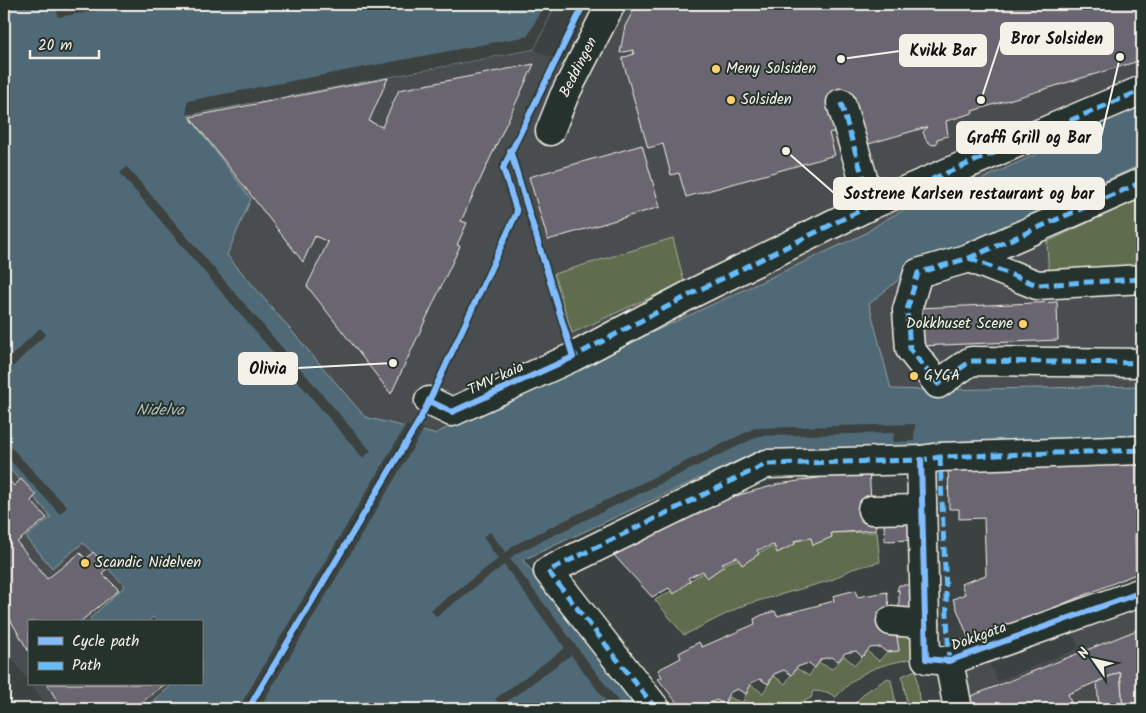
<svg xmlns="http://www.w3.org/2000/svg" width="1146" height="713" font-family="Kalam,sans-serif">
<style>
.built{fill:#494d4f}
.green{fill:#5f6c4e;stroke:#aaae9b}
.water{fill:#506b76;stroke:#92a1a4}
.pier{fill:#3b4241}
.building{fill:#6b6671;stroke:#f4f1e8}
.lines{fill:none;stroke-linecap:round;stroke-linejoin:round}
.minor-casing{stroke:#f4f1e8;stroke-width:31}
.minor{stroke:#26332d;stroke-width:28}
.quiet{stroke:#66bdfb;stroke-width:5;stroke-dasharray:10 5;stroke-linecap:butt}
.cycleway-casing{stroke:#26332d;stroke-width:9}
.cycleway{stroke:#80bcff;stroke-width:6}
.poi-dot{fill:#ffd166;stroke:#26332d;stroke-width:2}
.labels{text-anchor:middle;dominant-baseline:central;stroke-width:4;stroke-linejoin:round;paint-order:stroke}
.street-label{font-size:15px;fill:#f4f1e8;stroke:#26332d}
.poi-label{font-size:15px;fill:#f4f1e8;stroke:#26332d;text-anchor:start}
.water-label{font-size:16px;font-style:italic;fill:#b2bbba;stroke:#26332d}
.leader{fill:none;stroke:#f4f1e8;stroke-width:2}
.callout-dot{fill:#f4f1e8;stroke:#26332d;stroke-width:2}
.callout{fill:#f4f1e8;stroke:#f4f1e8;stroke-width:2}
.callout-label{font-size:16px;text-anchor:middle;font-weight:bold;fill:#111}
</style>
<rect width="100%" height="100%" fill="#3b4241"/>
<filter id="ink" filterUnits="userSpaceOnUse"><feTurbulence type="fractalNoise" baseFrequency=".02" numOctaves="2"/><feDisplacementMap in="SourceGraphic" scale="10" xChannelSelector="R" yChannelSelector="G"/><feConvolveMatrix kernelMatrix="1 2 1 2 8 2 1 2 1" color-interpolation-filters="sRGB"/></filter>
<g filter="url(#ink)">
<g class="built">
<polygon points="620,4 1142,4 1142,386 934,390 891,389 869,304 882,221 864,234 434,434 365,417 227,255 251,199 187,115 534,49 568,66"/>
<polygon points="8,468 51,517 52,568 83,543 125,587 90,617 93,622 29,622 29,682 4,648 4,472"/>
<polygon points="1142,600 1142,709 958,709 950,669 988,661 998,681 1079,648 1072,632"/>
<polygon points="31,684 173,684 148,706 151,709 49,709"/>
</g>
<g class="green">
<polygon points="1142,197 1142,267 1049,278 1047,242"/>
<polygon points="673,238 684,282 572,333 554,274"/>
<polygon points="877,532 880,562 852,569 832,580 744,605 684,635 655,600 712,568 780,545 828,533"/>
<path d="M892,630L912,631L915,658C877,666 863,668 836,697L827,692L813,691L811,698L792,706L793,709H721L729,697L742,703L751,685L763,693L774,676L785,684L796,668L809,676L818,662L832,669L844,656L855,665L867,651L879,661L888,651Z"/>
<polygon points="916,670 920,709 908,709 902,676"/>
<polygon points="888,678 891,680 897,709 849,709 867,691"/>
</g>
<polygon class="water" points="4,4 42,4 44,7 65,4 556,4 534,49 188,115 251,199 227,255 365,417 434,434 864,234 883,221 935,193 937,200 1082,133 1079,126 1142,96 1142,164 908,272 869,304 891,389 934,390 1142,386 1142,442 761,450 523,560 639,709 151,709 148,706 173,684 201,684 201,622 158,622 153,617 148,622 93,622 90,618 125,586 83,543 52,568 26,537 51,517 9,468 4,472"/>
<g class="pier">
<polygon points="65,4 141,4 58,17 56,5"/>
<polygon points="544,4 556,4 534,49 187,115 187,101 528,36"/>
<polygon points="127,167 371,451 363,458 120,173"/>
<polygon points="40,328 46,334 4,375 4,363"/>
<polygon points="915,424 914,441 893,442 894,433 759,436 515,554 510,559 624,709 612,709 571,655 501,706 495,699 565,648 504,565 436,617 431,610 498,559 483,537 490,532 506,553 514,545 755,428"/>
<polygon points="406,425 424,429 259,709 238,709"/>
<polygon points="4,440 67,507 60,514 4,454"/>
</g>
<g class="building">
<polygon points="637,4 1142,4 1142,60 972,111 973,113 946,121 948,136 937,139 937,143 932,145 926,140 923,132 927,127 865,145 837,132 832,132 829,133 835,155 686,197 679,173 671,175 663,144 648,148 622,58 634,54 633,50 620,53 625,26"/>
<polygon points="534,64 461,221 467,223 457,245 460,246 391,394 307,286 328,242 315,236 303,262 190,117 388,78 369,121 382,127 399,90"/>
<polygon points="642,145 660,207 548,240 529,177"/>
<polygon points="1057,302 1058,340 920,346 918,308"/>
<polygon points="1142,459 1142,531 1135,531 1136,574 970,642 953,599 965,594 961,584 986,575 984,518 959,519 959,509 949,509 948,464"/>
<polygon points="869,470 872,515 875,515 876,530 831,533 832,537 813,545 811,538 794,541 795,544 777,553 774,545 757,550 759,554 742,565 737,557 722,563 724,566 707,578 703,571 688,578 690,581 674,594 669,588 652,597 612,553 700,509 739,495 779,484"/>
<polygon points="8,479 14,486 21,479 36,495 31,501 47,518 17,542 47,579 80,553 86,559 93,552 108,568 102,573 119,590 80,622 29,622 29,652 4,609 4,483"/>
<polygon points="911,523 912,540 885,541 884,524"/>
<polygon points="899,585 913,585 914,612 899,613 899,590 897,591"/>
<polygon points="856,590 857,597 887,592 892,630 896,629 899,651 886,652 880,647 870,648 862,657 856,651 845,653 838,661 832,657 821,659 815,668 809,663 797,667 792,675 784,670 774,674 768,684 760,679 751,683 746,694 737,689 729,693 724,704 716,700 699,709 682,709 658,679 662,677 658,670 681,658 679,653 699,642 702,647 755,624 754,619 762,615 775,611 777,616 834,601 833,596"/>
<polygon points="1142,628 1142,709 1123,709 1120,672 1068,694 1071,703 1054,709 971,709 964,699"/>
<polygon points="1120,672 1123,709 1099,709 1097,682"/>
<polygon points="47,684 165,684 133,709 125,701 114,709 62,709"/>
</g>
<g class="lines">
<defs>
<g id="minor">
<polyline points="841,103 871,205"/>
<path id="s1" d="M550,131L564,96L611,4"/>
<polyline points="1142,182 969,258 918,273 907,310 910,349 938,384 971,361 1142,363"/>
<polyline points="969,258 1037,285 1142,279"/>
<polyline points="429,401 452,412 573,357 695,292 871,205 1142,90"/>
<polyline points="921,460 926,659 949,661 1142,592"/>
<polyline points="872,510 922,509"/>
<polyline points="891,621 925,624"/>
<polyline points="949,661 958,709"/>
<polyline points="656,709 548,571 766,464 921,460 940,457 1142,450"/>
</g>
</defs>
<use href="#minor" class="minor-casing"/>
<use href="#minor" class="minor"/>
<g class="quiet">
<polyline points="841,103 871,205"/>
<polyline points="1142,182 969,258 918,273 907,310 910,349 938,384 971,361 1142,363"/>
<polyline points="969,258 1037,285 1142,279"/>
<polyline points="569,359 695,292 871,205 1142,90"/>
<polyline points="940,457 949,661"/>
<polyline points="656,709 548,571 766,464 921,460 940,457 1142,450"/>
</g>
<defs>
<g id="cycleway">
<polyline points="429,401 452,412 573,357 510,150"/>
<polyline points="921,460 926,659 949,661 1142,592"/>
<polyline points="248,709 419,421 432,395 517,212 503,168 584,4"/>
</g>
</defs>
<use href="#cycleway" class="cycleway-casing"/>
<use href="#cycleway" class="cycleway"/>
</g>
</g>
<g class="poi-dot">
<circle cx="716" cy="69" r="5"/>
<circle cx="731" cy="100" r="5"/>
<circle cx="1023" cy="324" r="5"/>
<circle cx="914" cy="376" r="5"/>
<circle cx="85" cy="563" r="5"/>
</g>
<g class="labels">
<g class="street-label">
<text stroke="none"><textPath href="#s1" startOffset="70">Beddingen</textPath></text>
<text transform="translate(496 379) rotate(-25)">TMV-kaia</text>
<text transform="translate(979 637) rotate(-20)">Dokkgata</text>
</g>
<g class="poi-label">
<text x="726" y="69">Meny Solsiden</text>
<text x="741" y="100">Solsiden</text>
<text x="1013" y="324" text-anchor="end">Dokkhuset Scene</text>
<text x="924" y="376">GYGA</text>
<text x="95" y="563">Scandic Nidelven</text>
</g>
<g class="water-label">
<text x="160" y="410">Nidelva</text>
</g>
</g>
<path class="leader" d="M981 100L1001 39M841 59L900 51M1120 57L1101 137M786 151L834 193M393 363L297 368"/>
<g class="callout-dot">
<circle cx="981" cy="100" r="5"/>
<circle cx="841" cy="59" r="5"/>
<circle cx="1120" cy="57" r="5"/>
<circle cx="786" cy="151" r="5"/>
<circle cx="393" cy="363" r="5"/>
</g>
<g class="callout">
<rect x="1001" y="23" width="112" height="31" rx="5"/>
<rect x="900" y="35" width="86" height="31" rx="5"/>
<rect x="957" y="122" width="144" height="31" rx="5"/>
<rect x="834" y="178" width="270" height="31" rx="5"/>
<rect x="239" y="353" width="58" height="31" rx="5"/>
</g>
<g class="callout-label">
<text x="1057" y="44">Bror Solsiden</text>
<text x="943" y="56">Kvikk Bar</text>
<text x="1029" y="143">Graffi Grill og Bar</text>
<text x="969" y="199">Sostrene Karlsen restaurant og bar</text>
<text x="268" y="374">Olivia</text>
</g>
<rect width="1146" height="713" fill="none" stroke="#26332d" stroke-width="20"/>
<rect x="10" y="10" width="1126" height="693" fill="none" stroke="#f4f1e8" stroke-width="2" filter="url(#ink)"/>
<rect x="28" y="620" width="175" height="65" fill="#26332d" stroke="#787f78"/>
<rect x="38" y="637" width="25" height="8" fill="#80bcff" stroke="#787f78"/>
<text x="72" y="646" font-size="15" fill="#f4f1e8">Cycle path</text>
<rect x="38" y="662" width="25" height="8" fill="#66bdfb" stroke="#787f78"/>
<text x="72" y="670" font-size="15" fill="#f4f1e8">Path</text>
<g transform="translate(1094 660) rotate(304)" stroke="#26332d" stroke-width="4" paint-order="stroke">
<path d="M0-4L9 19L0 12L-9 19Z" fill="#f4f1e8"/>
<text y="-8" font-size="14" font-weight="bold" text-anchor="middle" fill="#f4f1e8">N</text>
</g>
<path d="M30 50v8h69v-8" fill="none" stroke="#f4f1e8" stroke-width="2.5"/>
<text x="38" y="50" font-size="15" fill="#f4f1e8" stroke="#26332d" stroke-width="4" paint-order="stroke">20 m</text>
</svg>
